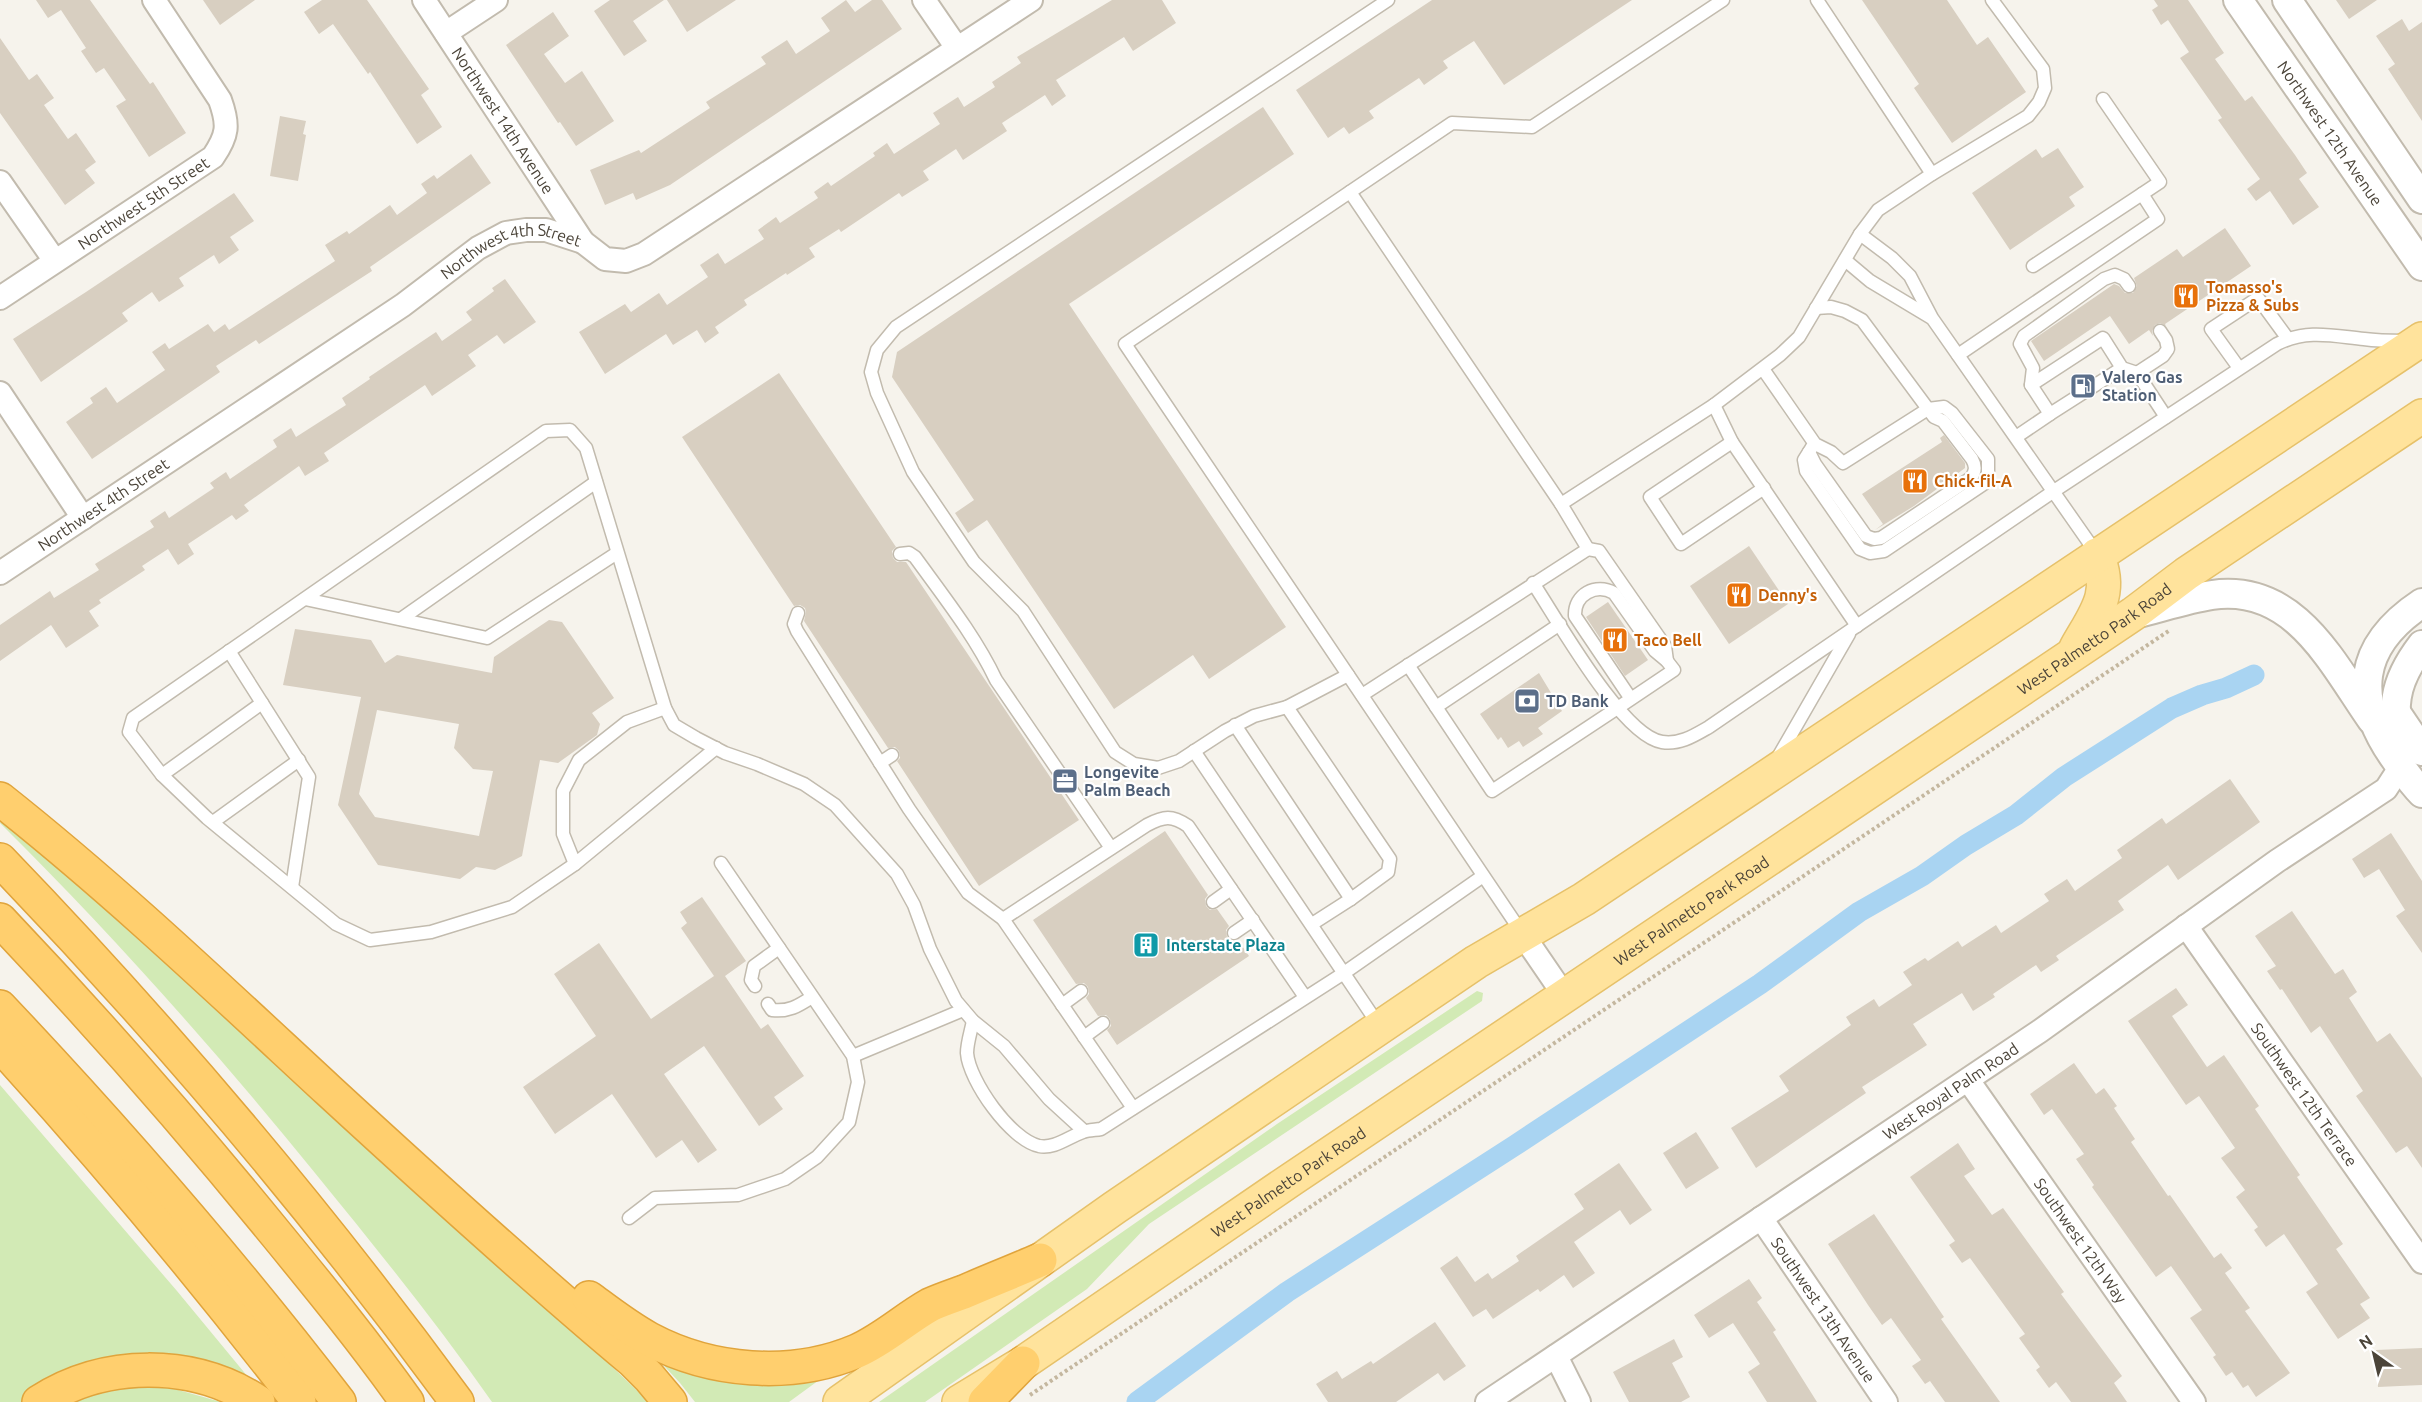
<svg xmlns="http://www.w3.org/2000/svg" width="2422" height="1402" font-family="Ubuntu,sans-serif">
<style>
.green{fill:#d2eab5}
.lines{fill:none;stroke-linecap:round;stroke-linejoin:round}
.canal{stroke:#a9d4f2;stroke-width:21}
.building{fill:#d8cfc1;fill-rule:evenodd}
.service-casing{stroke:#c2bbae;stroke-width:15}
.minor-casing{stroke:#c2bbae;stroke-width:26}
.tertiary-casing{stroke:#c2bbae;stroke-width:32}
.primary-casing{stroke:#e6c16a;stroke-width:36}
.motorway-casing{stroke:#e0a43c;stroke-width:36}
.path{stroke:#c4b79f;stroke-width:4;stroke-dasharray:3 3;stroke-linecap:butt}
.service{stroke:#fff;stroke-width:12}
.minor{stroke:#fff;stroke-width:22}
.tertiary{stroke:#fff;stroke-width:28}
.primary{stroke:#ffe39c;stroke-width:33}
.motorway{stroke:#ffcf6e;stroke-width:33}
.labels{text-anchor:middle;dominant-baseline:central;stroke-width:4.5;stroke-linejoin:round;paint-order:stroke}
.street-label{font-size:16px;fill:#4b4439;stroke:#fff}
.food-label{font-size:16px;font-weight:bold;fill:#c56008;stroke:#fff;text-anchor:start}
.service-label{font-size:16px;font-weight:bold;fill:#4e5e75;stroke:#fff;text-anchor:start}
.culture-label{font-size:16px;font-weight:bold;fill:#0d838f;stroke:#fff;text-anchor:start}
</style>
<rect width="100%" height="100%" fill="#f6f3ec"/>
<g class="green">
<path d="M9,811L444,1219L555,1312L649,1402H492C437,1323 376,1248 315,1173C216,1051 112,934 0,823Z"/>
<polygon points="1477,991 1483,993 1482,1001 1149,1224 1087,1289 925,1402 879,1402 1277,1124"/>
<polygon points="0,1085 177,1291 248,1377 226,1367 194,1360 53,1384 22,1402 0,1402"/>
<polygon points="654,1355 826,1375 789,1402 695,1402 680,1383"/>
<polygon points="157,1384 221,1402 68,1402 107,1387"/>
</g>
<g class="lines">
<polyline class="canal" points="1137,1402 1287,1292 1514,1146 1760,984 1859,912 1922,876 1966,845 2016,815 2064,777 2172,708 2202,695 2226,688 2254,675"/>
</g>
<g class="building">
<polygon points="36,0 90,0 150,84 153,82 186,133 149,157 116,106 126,100 104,68 96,73 81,51 86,48 61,10 48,18"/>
<polygon points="203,0 255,0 220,25"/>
<polygon points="322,0 367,0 429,89 421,95 442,127 417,144 370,72 368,74 333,24 319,34 304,12"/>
<polygon points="610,0 664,0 633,21 647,41 624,56 594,11"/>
<polygon points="667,0 736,0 687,32"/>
<polygon points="846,0 855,12 872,0 882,0 902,29 670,185 636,200 633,193 605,205 590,170 639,150 641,153 710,108 706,102 766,64 761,57 787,40 796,54 830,31 821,18"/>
<polygon points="1112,0 1162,0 1176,23 1133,51 1124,37 1056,80 1066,96 1052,106 1045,95 1002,123 1007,131 963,160 956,149 923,171 929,180 902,197 899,193 841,232 839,229 809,248 815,257 787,275 786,273 744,300 747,305 715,327 719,333 705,343 697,330 673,345 666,334 605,374 579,332 625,304 631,312 659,293 667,305 708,277 700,265 718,253 725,264 764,239 758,230 776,217 780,223 818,198 814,192 828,182 831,186 875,156 873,153 887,143 894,154 940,124 933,113 958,97 964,107 995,87 992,82 1021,63 1017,57"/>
<polygon points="1432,0 1632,0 1504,85 1474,41 1443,61 1448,68 1424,85 1419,78 1369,111 1374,118 1349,134 1344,127 1328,138 1296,90"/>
<polygon points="1862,0 1947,0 1977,45 1988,37 2026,92 1952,143 1914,88 1919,84"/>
<polygon points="2154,0 2188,0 2224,53 2215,59 2245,101 2252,96 2295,155 2307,173 2299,179 2319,207 2293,225 2270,191 2256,201 2247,189 2260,179 2218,120 2222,118 2180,58 2189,52 2168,20 2161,25 2152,10 2158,6"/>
<polygon points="2336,0 2377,0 2349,19"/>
<polygon points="553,12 569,36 544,54 565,83 582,71 614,121 576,146 560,122 558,123 506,45"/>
<polygon points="2402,19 2409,31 2422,22 2422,121 2388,69 2395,64 2376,36"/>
<polygon points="0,38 29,80 37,74 54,98 44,105 68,139 76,133 96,162 85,170 95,183 65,205 0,113"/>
<polygon points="1263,107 1294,154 1069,304 1286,627 1209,679 1193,655 1114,709 987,520 968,533 955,513 974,500 892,377 897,352"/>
<polygon points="280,116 306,121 303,134 306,135 298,181 270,176"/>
<polygon points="2058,148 2084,187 2069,197 2075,206 2010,250 1972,193 2036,149 2042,158"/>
<polygon points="471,154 491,183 370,267 372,271 259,344 256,340 216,366 220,372 92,459 66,422 93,403 90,398 106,387 117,403 165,370 152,352 165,343 169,349 208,324 214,332 225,324 229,330 335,261 325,245 347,231 349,234 390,205 397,215 427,193 421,184 434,175 437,179"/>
<polygon points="234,193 254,221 230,237 239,250 219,264 214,255 179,278 184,286 159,302 152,292 122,313 128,321 41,382 13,339 86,292"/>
<polygon points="2225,228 2251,266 2165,324 2166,326 2160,323 2155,325 2152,331 2153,336 2149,330 2129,344 2110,316 2044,361 2031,341 2114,284 2119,286 2125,293 2133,293 2137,286 2134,278 2177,249 2183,257"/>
<polygon points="505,279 536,322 504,344 497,335 468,355 476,366 432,396 425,385 324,453 329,461 305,476 299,466 244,505 249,511 236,520 232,515 188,544 194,554 178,565 168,549 142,566 145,570 99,600 101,603 89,611 99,626 66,648 51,625 0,661 0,625 50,591 54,598 99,570 95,564 154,527 150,521 165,511 169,518 214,488 210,483 226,472 230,479 277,447 273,440 291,428 296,437 346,405 342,398 370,379 369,377 436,332 442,341 472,320 466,312 494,291 492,288"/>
<polygon points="779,373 896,547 892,551 893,558 897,562 906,562 1079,820 979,886 897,761 900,758 899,751 895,747 888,748 804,621 806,612 805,608 800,605 794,606 682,437"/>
<polygon points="1944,435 1965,463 1965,468 1914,506 1875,530 1883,524 1862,494 1942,442 1940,438"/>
<polygon points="1749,546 1788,604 1729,644 1690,586"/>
<polygon points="1608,602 1648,660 1625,676 1586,617"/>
<path d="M549,620L562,622L614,698L592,713L600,724L597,735L558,763L540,760L522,856L495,870L476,867L460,879L378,865L338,805L361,697L283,685L295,629L371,640L385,663L397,655L492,673L494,657ZM377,710L459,724L454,748L473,769L493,771L479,836L375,817L359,794Z"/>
<polygon points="1539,673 1562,711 1538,728 1543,734 1523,747 1519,741 1508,748 1501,737 1498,740 1480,714"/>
<polygon points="2230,779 2260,822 2178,880 2168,865 2118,901 2124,910 2056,956 2059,960 2041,972 2036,965 1993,994 1995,997 1973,1011 1962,993 1913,1024 1927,1045 1862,1087 1866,1093 1756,1168 1731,1128 1789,1091 1779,1076 1851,1025 1846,1017 1874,999 1879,1007 1912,985 1903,972 1925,958 1928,961 1958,941 1962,947 1996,925 2001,933 2049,901 2044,894 2067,879 2075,891 2122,858 2117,850 2162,818 2166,824"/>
<polygon points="1165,831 1208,895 1205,899 1206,906 1210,910 1217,909 1229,926 1226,930 1227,937 1231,941 1238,940 1249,956 1117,1045 1107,1030 1111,1026 1110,1019 1106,1015 1098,1016 1086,998 1089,994 1088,987 1084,983 1076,984 1033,920"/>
<polygon points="2391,833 2422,881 2422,953 2396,916 2405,910 2379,869 2364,878 2352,859"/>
<polygon points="702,897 746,961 725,976 761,1029 768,1024 804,1076 774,1097 783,1109 759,1126 704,1046 664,1074 717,1150 698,1163 682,1140 656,1158 612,1094 555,1134 523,1087 596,1036 554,974 599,943 651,1019 714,976 681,928 687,923 680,912"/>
<polygon points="2292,911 2335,974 2343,969 2357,992 2349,998 2377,1042 2390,1033 2422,1078 2422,1168 2407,1146 2396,1153 2356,1096 2363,1091 2320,1026 2311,1033 2282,989 2280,990 2267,971 2276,966 2255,936"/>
<polygon points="2176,988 2188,1005 2172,1016 2207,1067 2224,1055 2259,1106 2255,1109 2300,1175 2297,1177 2343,1244 2336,1249 2370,1298 2360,1304 2370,1318 2338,1339 2306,1292 2318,1284 2284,1234 2266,1247 2254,1230 2258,1227 2236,1197 2245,1190 2221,1158 2235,1148 2199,1096 2186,1105 2128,1021"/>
<polygon points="2074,1063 2096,1094 2104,1088 2117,1106 2114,1108 2135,1139 2131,1142 2168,1196 2170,1195 2214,1258 2221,1253 2232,1268 2225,1273 2250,1308 2245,1311 2290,1373 2256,1397 2248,1385 2243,1388 2232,1372 2226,1376 2213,1357 2216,1355 2190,1318 2202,1310 2171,1266 2156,1277 2092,1187 2094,1185 2076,1159 2084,1154 2052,1109 2044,1115 2030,1094"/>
<polygon points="1696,1132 1719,1168 1686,1189 1663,1153"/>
<polygon points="1958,1143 1975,1169 1964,1176 1992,1215 2003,1208 2064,1292 2061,1294 2122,1376 2114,1383 2127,1402 2071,1402 2056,1382 2049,1388 2036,1370 2040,1367 2019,1338 2025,1334 1970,1258 1962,1263 1949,1245 1955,1241 1910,1177"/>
<polygon points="1619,1163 1652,1210 1630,1225 1620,1210 1574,1242 1595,1273 1573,1288 1564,1275 1540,1292 1538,1289 1493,1319 1486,1309 1473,1317 1440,1268 1457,1256 1475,1282 1488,1273 1492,1279 1519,1261 1516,1256 1584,1209 1574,1194"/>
<polygon points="1874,1214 1944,1317 1941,1319 2000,1402 1945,1402 1930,1381 1925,1384 1912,1366 1921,1360 1891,1318 1882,1325 1868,1305 1828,1244"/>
<polygon points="1749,1279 1762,1298 1757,1302 1776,1330 1773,1332 1817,1402 1767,1402 1748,1372 1760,1364 1733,1323 1709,1338 1694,1315"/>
<polygon points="1435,1322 1466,1366 1444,1381 1438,1373 1396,1402 1328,1402 1316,1384 1337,1371 1342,1379 1371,1361 1373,1364"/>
<polygon points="1674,1339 1683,1357 1672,1363 1690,1397 1681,1402 1629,1402 1613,1372"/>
<polygon points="2422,1348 2422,1385 2378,1387 2376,1350"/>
</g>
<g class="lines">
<defs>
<g id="service">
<polyline points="1817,0 1932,174"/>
<polyline points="2103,99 2160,182 2142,194"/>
<polyline points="1350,192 1561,504 1588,549 1362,695"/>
<polyline points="1860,234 1892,258 1910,276 1932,318 2097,554"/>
<polyline points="1845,260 1870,281 1930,317"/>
<polyline points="1958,355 2158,219 2142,194 2033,266"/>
<polyline points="2239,368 2211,329 2258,298 2288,339"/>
<polyline points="1763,369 1815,444 1831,452 1843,463 1928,409 1862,320 1845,311 1831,307 1816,308"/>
<polyline points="2137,373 2163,356 2168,349 2166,340 2160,331"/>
<polyline points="2031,385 2033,368 2020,344 2024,336 2104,279 2115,275 2124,279 2129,286"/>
<polyline points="1714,405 1732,442 1857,626"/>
<polyline points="2050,414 2122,368"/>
<polyline points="2016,437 2050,414 2031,385 2103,338 2122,368 2137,373 2166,417"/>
<polyline points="1732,442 1650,497 1681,544 1764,488"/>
<path d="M1812,447L1809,452L1815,464L1866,536L1874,539L1881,538L1971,478C1976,471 1976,466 1972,459L1943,421L1934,417L1928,409"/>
<polyline points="1809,452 1804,460 1806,471 1860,549 1870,553 1884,551 1988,481 1988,459 1952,413 1944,407 1928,409"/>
<polyline points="1561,504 1714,405 1780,355 1799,337 1860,234 1878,210 1932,174 2028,116 2039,102 2045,88 2043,69 1992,0"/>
<polyline points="1588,549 1599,551 1665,646 1667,661"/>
<path d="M900,554L909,553L915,557C944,597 975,636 996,680L1111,848"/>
<path d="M1533,583C1557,619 1622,736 1662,742C1680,745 1695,735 1709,727L2054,491L2277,344C2307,329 2333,336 2364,339C2378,341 2392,341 2406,341"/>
<polyline points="305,599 487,638 617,553"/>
<polyline points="798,613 794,624 797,631 909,809 968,893 1003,919"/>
<polyline points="401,619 596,482"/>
<polyline points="229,651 309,777 292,887"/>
<path d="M1408,665L1492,791L1616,709L1674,670L1667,661L1655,651L1614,593C1596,583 1574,594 1575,616L1631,699"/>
<polyline points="1348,675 1287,707 1254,716 1225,731 1179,761 1158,768 1134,764 1115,752 1023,611 974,562 913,472 877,393 871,372 877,350 896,327 1388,0"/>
<polyline points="1436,707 1560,624"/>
<polyline points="665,708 627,722 579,760 563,791 563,834 575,864 716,748"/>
<polyline points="1235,725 1351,899 1388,872 1390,859 1287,707"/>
<polyline points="1194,751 1380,1027"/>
<polyline points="1777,759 1849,634"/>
<polyline points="880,763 892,755"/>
<polyline points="162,775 262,703"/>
<polyline points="213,822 299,760"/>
<polyline points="575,864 512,907 431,932 370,940 336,924 207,818 162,775 129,732 133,718 546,431 570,430 586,448 665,708 674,725 696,738 725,753 757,764 804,784 835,805 897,874 914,905 930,949 956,1001 973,1021 1004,1046 1049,1099 1084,1131"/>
<polyline points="1213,902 1231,889"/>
<polyline points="1312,924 1351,899"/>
<polyline points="1234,933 1253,920"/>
<polyline points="1522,933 1125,344 1452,123 1532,127 1723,0"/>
<polyline points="755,986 751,980 754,966 779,948"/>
<path d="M768,1004L772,1010C789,1012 798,1006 812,997"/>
<polyline points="1062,1005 1081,991"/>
<path d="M973,1021C971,1031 967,1043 967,1053C969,1081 1011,1140 1039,1146C1055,1149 1068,1137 1083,1132C1088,1130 1095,1130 1101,1129L1344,973L1483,876"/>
<polyline points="1084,1037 1103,1023"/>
<polyline points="853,1056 963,1010"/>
<path d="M1133,1108L1003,919L1147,825C1164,816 1172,815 1188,826L1305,997"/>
<polyline points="629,1218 655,1198 738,1195 785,1179 817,1157 849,1122 858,1082 853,1056 721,863"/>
</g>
<g id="minor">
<path id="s1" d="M424,0L583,242"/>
<polyline points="924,0 957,48"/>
<polyline points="446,33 496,0"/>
<polyline points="0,182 55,261"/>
<path id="s2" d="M0,298L213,157C228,135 229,125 220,100L154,0"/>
<polyline points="0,393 83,518"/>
<path id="s3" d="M0,573L403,305L478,248L506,233L526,230H546L583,242L605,259L626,261L644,254L1031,0"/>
<path id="s4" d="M2186,926L2422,1262"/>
<polyline points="1523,935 1564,995"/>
<path id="s5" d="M1968,1080L2194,1402"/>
<path id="s6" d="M1761,1218L1886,1402"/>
<polyline points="1556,1356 1579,1402"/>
<path id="s7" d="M1487,1402L2040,1031L2277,861L2386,789L2401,766"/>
</g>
<g id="tertiary">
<path id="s8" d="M2238,0L2422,266"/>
<polyline points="2287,0 2422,199"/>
<path d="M2422,603C2357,646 2352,699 2396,760C2404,771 2412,783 2422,793"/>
<path d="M2135,614C2160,608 2186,599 2212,595C2295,583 2332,663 2372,720"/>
<polyline points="2397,714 2422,751"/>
<path d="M2400,761C2394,710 2389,688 2422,645"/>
</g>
<g id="primary">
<path d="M2076,648C2095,614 2114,594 2097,555"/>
<polyline points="840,1402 1114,1208 1476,962 1584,899 2422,339"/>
<path id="s9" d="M959,1402L1023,1363L1292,1179L2133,614L2186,574L2422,416"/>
</g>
<g id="motorway">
<path d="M0,799C115,890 221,991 328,1090C428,1182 529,1274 633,1361L649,1377L670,1402"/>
<path d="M0,860C164,1030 317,1211 457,1402"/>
<path d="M0,920C96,1021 188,1126 276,1234C321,1289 366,1344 407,1402"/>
<path d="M0,1007C120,1134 233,1264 339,1402"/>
<path d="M0,1045C105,1160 204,1279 299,1402"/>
<path d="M589,1298C608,1312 627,1327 649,1339C711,1372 791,1379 857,1351C884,1339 905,1319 930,1305C941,1300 953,1296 964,1292C989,1281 1015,1271 1040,1260"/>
<path d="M39,1402C104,1360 192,1359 258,1402"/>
<polyline points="985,1402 1023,1363"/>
</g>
</defs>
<use href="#service" class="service-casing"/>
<use href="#minor" class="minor-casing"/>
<use href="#tertiary" class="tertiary-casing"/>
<use href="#primary" class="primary-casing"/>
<use href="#motorway" class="motorway-casing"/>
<polyline class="path" points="1030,1395 2170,630"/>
<use href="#service" class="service"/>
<use href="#minor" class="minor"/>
<use href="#tertiary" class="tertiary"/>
<use href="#primary" class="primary"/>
<use href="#motorway" class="motorway"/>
</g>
<defs>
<symbol id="restaurant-square" viewBox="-11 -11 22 22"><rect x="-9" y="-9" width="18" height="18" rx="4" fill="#e8710a" stroke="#fff"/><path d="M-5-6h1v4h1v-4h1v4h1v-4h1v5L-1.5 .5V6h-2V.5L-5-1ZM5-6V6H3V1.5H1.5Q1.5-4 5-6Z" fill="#fff"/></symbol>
<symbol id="fuel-square" viewBox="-11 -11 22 22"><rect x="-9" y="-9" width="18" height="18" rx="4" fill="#5c6f8a" stroke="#fff"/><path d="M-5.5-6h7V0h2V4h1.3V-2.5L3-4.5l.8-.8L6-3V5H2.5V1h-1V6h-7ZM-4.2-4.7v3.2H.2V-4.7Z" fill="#fff"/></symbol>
<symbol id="bank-square" viewBox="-11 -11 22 22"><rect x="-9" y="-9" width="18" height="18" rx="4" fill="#5c6f8a" stroke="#fff"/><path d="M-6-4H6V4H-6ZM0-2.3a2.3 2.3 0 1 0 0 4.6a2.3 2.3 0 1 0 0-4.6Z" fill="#fff"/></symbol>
<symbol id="office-square" viewBox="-11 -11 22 22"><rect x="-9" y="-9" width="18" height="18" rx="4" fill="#5c6f8a" stroke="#fff"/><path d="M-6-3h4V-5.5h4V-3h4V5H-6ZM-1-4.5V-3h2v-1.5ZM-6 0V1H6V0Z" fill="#fff"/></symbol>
<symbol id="building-square" viewBox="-11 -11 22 22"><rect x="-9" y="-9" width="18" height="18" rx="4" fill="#0f9aa8" stroke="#fff"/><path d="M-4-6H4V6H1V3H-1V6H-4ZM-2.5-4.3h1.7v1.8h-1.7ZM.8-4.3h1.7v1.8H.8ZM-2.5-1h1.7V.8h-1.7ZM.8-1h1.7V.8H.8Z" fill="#fff"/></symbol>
</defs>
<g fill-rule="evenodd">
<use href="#restaurant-square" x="2171" y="281" width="30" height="30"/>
<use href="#fuel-square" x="2068" y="371" width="30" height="30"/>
<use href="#restaurant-square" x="1900" y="466" width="30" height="30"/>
<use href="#restaurant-square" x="1724" y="580" width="30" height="30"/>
<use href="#restaurant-square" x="1600" y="625" width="30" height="30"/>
<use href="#bank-square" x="1512" y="686" width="30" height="30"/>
<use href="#office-square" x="1050" y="766" width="30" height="30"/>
<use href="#building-square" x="1131" y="930" width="30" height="30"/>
</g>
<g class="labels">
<g class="street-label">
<text stroke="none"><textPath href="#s1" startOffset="144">Northwest 14th Avenue</textPath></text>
<text stroke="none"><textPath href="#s8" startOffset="162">Northwest 12th Avenue</textPath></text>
<text stroke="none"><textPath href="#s2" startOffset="172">Northwest 5th Street</textPath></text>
<text stroke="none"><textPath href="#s3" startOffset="610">Northwest 4th Street</textPath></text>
<text stroke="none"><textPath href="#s3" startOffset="124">Northwest 4th Street</textPath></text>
<text stroke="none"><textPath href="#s9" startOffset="1368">West Palmetto Park Road</textPath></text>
<text stroke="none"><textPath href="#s9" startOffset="882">West Palmetto Park Road</textPath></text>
<text stroke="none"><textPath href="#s7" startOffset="558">West Royal Palm Road</textPath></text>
<text stroke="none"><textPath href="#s4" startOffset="206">Southwest 12th Terrace</textPath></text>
<text stroke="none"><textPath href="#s9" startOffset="396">West Palmetto Park Road</textPath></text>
<text stroke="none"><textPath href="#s5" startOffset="196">Southwest 12th Way</textPath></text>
<text stroke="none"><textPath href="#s6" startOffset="111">Southwest 13th Avenue</textPath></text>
</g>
<g class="food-label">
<text x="2206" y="287">Tomasso's<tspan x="2206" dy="18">Pizza &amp; Subs</tspan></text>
<text x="1934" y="481">Chick-fil-A</text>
<text x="1758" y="595">Denny's</text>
<text x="1634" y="640">Taco Bell</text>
</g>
<g class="service-label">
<text x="2102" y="377">Valero Gas<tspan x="2102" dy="18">Station</tspan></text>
<text x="1546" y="701">TD Bank</text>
<text x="1084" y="772">Longevite<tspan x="1084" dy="18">Palm Beach</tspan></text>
</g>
<g class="culture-label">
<text x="1166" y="945">Interstate Plaza</text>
</g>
</g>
<g transform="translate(2374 1354) rotate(326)" stroke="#ffffff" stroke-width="4.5" paint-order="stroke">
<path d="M0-4.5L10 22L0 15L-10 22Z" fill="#4b4439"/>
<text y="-9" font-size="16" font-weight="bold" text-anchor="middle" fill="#4b4439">N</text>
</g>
</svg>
